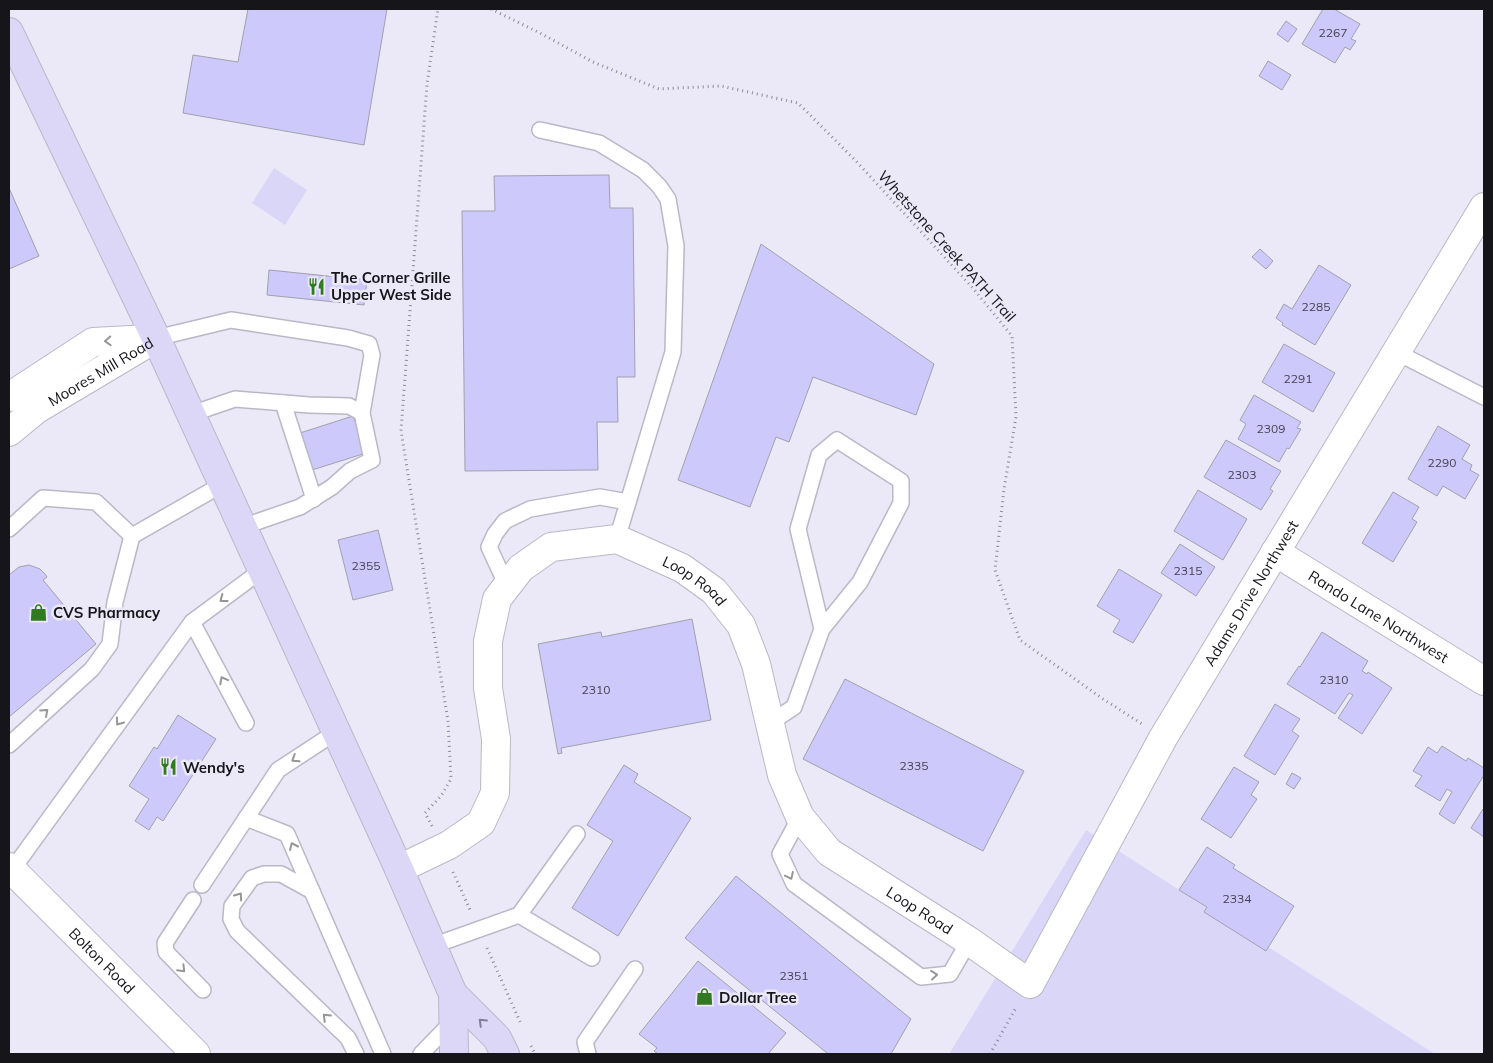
<svg xmlns="http://www.w3.org/2000/svg" width="1493" height="1063" font-family="Mulish,sans-serif">
<style>
.green{fill:#dad6f8}
.building{fill:#cec9fb;stroke:#a1a0ae}
.lines{fill:none;stroke-linecap:round;stroke-linejoin:round}
.service-casing{stroke:#b9b8c6;stroke-width:18}
.minor-casing{stroke:#b9b8c6;stroke-width:30}
.tertiary-casing{stroke:#b9b8c6;stroke-width:30}
.secondary-casing{stroke:#b9b8c6;stroke-width:30}
.path{stroke:#8b8a95;stroke-width:3;stroke-dasharray:1 4;stroke-linecap:butt}
.service{stroke:#fff;stroke-width:15}
.minor{stroke:#fff;stroke-width:28}
.tertiary{stroke:#fff;stroke-width:28}
.secondary{stroke:#dcd6f7;stroke-width:28}
.oneway{stroke:#969698}
.oneway2{stroke:#827f94}
.labels{text-anchor:middle;dominant-baseline:central;stroke-width:5;stroke-linejoin:round;paint-order:stroke}
.number-label{font-size:12px;fill:#434252}
.street-label{font-size:15px;fill:#15151a;stroke:#ebe9f8}
.poi-label{font-size:15px;font-weight:bold;fill:#15151a;stroke:#ebe9f8;text-anchor:start}
</style>
<rect width="100%" height="100%" fill="#ebe9f8"/>
<g class="green">
<polygon points="274,168 307,190 285,225 252,203"/>
<polygon points="1086,830 1435,1054 949,1054"/>
</g>
<g class="building">
<polygon points="248,9 387,9 364,145 183,113 193,55 238,62"/>
<polygon points="1323,9 1334,9 1360,24 1351,39 1356,41 1350,50 1345,47 1335,63 1302,44"/>
<polygon points="1286,21 1297,29 1288,42 1277,34"/>
<polygon points="1268,61 1291,75 1282,90 1259,76"/>
<polygon points="609,175 610,208 633,208 635,377 617,377 618,422 597,422 598,470 465,471 462,211 495,211 494,176"/>
<polygon points="9,188 39,256 9,269"/>
<polygon points="761,244 934,364 916,415 813,377 789,442 776,437 750,507 678,480"/>
<polygon points="1260,249 1273,261 1266,269 1252,257"/>
<polygon points="1319,265 1351,285 1315,345 1282,325 1283,323 1276,318 1284,304 1292,309"/>
<polygon points="269,270 367,280 364,305 267,295"/>
<polygon points="1284,344 1335,373 1313,412 1262,382"/>
<polygon points="1254,395 1301,422 1297,428 1301,429 1289,449 1287,448 1279,462 1238,439 1246,424 1240,420"/>
<polygon points="353,416 366,453 312,470 300,433"/>
<polygon points="1438,426 1470,445 1462,459 1472,465 1470,470 1479,475 1465,499 1443,486 1437,496 1408,479"/>
<polygon points="1226,440 1281,471 1270,489 1273,491 1261,510 1204,477"/>
<polygon points="1198,490 1247,519 1223,560 1174,531"/>
<polygon points="1393,492 1419,507 1412,519 1417,522 1393,562 1362,543"/>
<polygon points="378,530 393,590 353,600 338,540"/>
<polygon points="1180,544 1215,567 1196,596 1161,573"/>
<polygon points="29,565 40,569 45,574 47,577 43,580 96,644 9,717 9,575 19,567"/>
<polygon points="1119,569 1162,595 1133,643 1113,632 1120,620 1097,606"/>
<polygon points="692,619 711,720 561,748 562,753 558,754 538,644 601,632 602,637"/>
<polygon points="1322,632 1368,661 1362,671 1367,674 1368,672 1392,688 1362,734 1338,718 1353,695 1349,693 1335,714 1287,684 1299,666 1300,667"/>
<polygon points="845,679 1024,771 983,851 803,759"/>
<polygon points="1275,704 1300,719 1292,731 1299,736 1275,775 1244,756"/>
<polygon points="178,715 216,739 163,821 157,817 149,830 135,821 149,799 129,786 154,747 157,749"/>
<polygon points="1442,746 1466,761 1468,758 1484,768 1484,775 1454,824 1439,814 1452,792 1447,789 1440,801 1415,786 1422,776 1413,771 1428,747 1437,753"/>
<polygon points="624,765 638,774 634,782 691,818 618,936 572,908 613,841 587,825"/>
<polygon points="1234,767 1259,782 1251,795 1257,799 1231,838 1201,819"/>
<polygon points="1292,773 1301,778 1294,789 1286,784"/>
<polygon points="1483,809 1484,811 1484,837 1471,828"/>
<polygon points="1207,847 1235,865 1233,868 1294,906 1266,951 1204,912 1207,907 1179,890"/>
<polygon points="736,876 911,1019 891,1054 826,1054 827,1053 685,938"/>
<polygon points="698,961 786,1033 768,1054 658,1054 654,1051 657,1048 639,1034"/>
</g>
<g class="lines">
<defs>
<g id="service">
<polyline points="540,130 599,143 643,170 659,186 668,199 676,246 673,352 617,539"/>
<polyline points="156,338 231,320 348,338 369,344 372,355 362,413"/>
<polyline points="1396,352 1484,397"/>
<polyline points="283,403 314,499"/>
<polyline points="191,414 235,399 309,405 349,406 362,413 372,460 350,471 332,487 300,507 242,527"/>
<polyline points="9,529 43,498 96,502 132,536 223,484"/>
<polyline points="507,586 489,547 495,534 505,521 530,509 600,497 628,502"/>
<polyline points="192,622 246,723"/>
<polyline points="770,723 794,707 822,629 860,582 901,503 901,481 837,440 819,455 798,529 822,629"/>
<polyline points="9,745 92,669 110,644 115,602 132,536"/>
<polyline points="800,817 780,854 794,884 921,977 950,974 969,941"/>
<polyline points="246,818 287,834 383,1054"/>
<polyline points="12,870 192,622 262,570"/>
<polyline points="202,885 278,770 336,732"/>
<polyline points="312,891 281,874 264,874 252,878 232,906 231,919 237,931 348,1038 356,1054"/>
<polyline points="193,900 165,943 166,952 203,990"/>
<polyline points="519,915 592,958"/>
<polyline points="432,946 519,915 577,834"/>
<polyline points="421,1054 453,1021"/>
<polyline points="588,1054 585,1042 635,969"/>
</g>
<g id="minor">
<path id="s1" d="M1275,552L1484,681"/>
<path id="s2" d="M399,869L449,845L481,823L495,793L496,739L488,688V641L497,599L521,568L551,547L617,539L682,568L714,591L741,625L756,664L782,775L800,817L829,852L969,941L1030,984L1163,738L1484,207"/>
</g>
<g id="tertiary">
<polyline points="9,397 93,342 150,339"/>
<path id="s3" d="M9,432L37,409L156,338"/>
<path id="s4" d="M9,867L196,1054"/>
</g>
<g id="secondary">
<polyline points="9,32 156,338 399,869 453,994 454,1054"/>
<polyline points="453,994 497,1038 505,1054"/>
</g>
</defs>
<use href="#service" class="service-casing"/>
<use href="#minor" class="minor-casing"/>
<use href="#tertiary" class="tertiary-casing"/>
<use href="#secondary" class="secondary-casing"/>
<g class="path">
<polyline points="491,9 540,33 593,62 659,89 721,86 798,103 855,160 972,287 1012,336 1016,417 1004,489 995,570 1020,640 1103,699 1142,724"/>
<polyline points="432,826 425,813 441,796 451,779 448,721 401,431 427,84 438,9"/>
<polyline points="453,872 471,912"/>
<polyline points="487,948 521,1024"/>
<polyline points="531,1046 535,1054"/>
<polyline points="990,1054 1017,1006"/>
</g>
<use href="#service" class="service"/>
<use href="#minor" class="minor"/>
<use href="#tertiary" class="tertiary"/>
<use href="#secondary" class="secondary"/>
</g>
<defs><path id="oneway-chevron" d="M-2-3.5L2.5 0L-2 3.5" fill="none" stroke-width="1.6" stroke-linecap="round" stroke-linejoin="round" transform="scale(1.25)"/></defs>
<g class="oneway">
<use href="#oneway-chevron" transform="translate(108 341) rotate(177)"/>
<use href="#oneway-chevron" transform="translate(223 599) rotate(143)"/>
<use href="#oneway-chevron" transform="translate(223 680) rotate(-118)"/>
<use href="#oneway-chevron" transform="translate(45 712) rotate(-42)"/>
<use href="#oneway-chevron" transform="translate(119 722) rotate(126)"/>
<use href="#oneway-chevron" transform="translate(295 759) rotate(147)"/>
<use href="#oneway-chevron" transform="translate(293 846) rotate(-114)"/>
<use href="#oneway-chevron" transform="translate(790 876) rotate(65)"/>
<use href="#oneway-chevron" transform="translate(239 896) rotate(-55)"/>
<use href="#oneway-chevron" transform="translate(182 969) rotate(46)"/>
<use href="#oneway-chevron" transform="translate(934 975) rotate(-6)"/>
<use href="#oneway-chevron" transform="translate(326 1017) rotate(-136)"/>
</g>
<use class="oneway2" href="#oneway-chevron" transform="translate(482 1022) rotate(-136)"/>
<defs>
<symbol id="restaurant-bare" viewBox="-9 -9 18 18"><path d="M-5-6h1v4h1v-4h1v4h1v-4h1v5L-1.5 .5V6h-2V.5L-5-1ZM5-6V6H3V1.5H1.5Q1.5-4 5-6Z" fill="#327a1f" stroke="#ebe9f8" stroke-width="2.5" paint-order="stroke"/></symbol>
<symbol id="shop-bare" viewBox="-9 -9 18 18"><path d="M-5-2.5h2.3a2.7 3.5 0 0 1 5.4 0H5L5.5 6h-11ZM-1.5-2.5h3a1.5 2.3 0 0 0-3 0Z" fill="#327a1f" stroke="#ebe9f8" stroke-width="2.5" paint-order="stroke"/></symbol>
</defs>
<g fill-rule="evenodd">
<use href="#restaurant-bare" x="304" y="274" width="25" height="25"/>
<use href="#shop-bare" x="26" y="600" width="25" height="25"/>
<use href="#restaurant-bare" x="156" y="754" width="25" height="25"/>
<use href="#shop-bare" x="692" y="984" width="25" height="25"/>
</g>
<g class="labels">
<g class="number-label">
<text x="1333" y="32">2267</text>
<text x="1316" y="306">2285</text>
<text x="1298" y="378">2291</text>
<text x="1271" y="428">2309</text>
<text x="1442" y="462">2290</text>
<text x="1242" y="474">2303</text>
<text x="366" y="565">2355</text>
<text x="1188" y="570">2315</text>
<text x="1334" y="679">2310</text>
<text x="596" y="689">2310</text>
<text x="914" y="765">2335</text>
<text x="1237" y="898">2334</text>
<text x="794" y="975">2351</text>
</g>
<g class="street-label">
<text transform="translate(947 246) rotate(48)">Whetstone Creek PATH Trail</text>
<text stroke="none"><textPath href="#s3" startOffset="110">Moores Mill Road</textPath></text>
<text stroke="none"><textPath href="#s2" startOffset="554">Loop Road</textPath></text>
<text stroke="none"><textPath href="#s2" startOffset="1556">Adams Drive Northwest</textPath></text>
<text stroke="none"><textPath href="#s1" startOffset="122">Rando Lane Northwest</textPath></text>
<text stroke="none"><textPath href="#s2" startOffset="974">Loop Road</textPath></text>
<text stroke="none"><textPath href="#s4" startOffset="132">Bolton Road</textPath></text>
</g>
<g class="poi-label">
<text x="331" y="277">The Corner Grille<tspan x="331" dy="17">Upper West Side</tspan></text>
<text x="53" y="612">CVS Pharmacy</text>
<text x="183" y="767">Wendy's</text>
<text x="719" y="997">Dollar Tree</text>
</g>
</g>
<rect width="1493" height="1063" fill="none" stroke="#15151a" stroke-width="20"/>
</svg>
